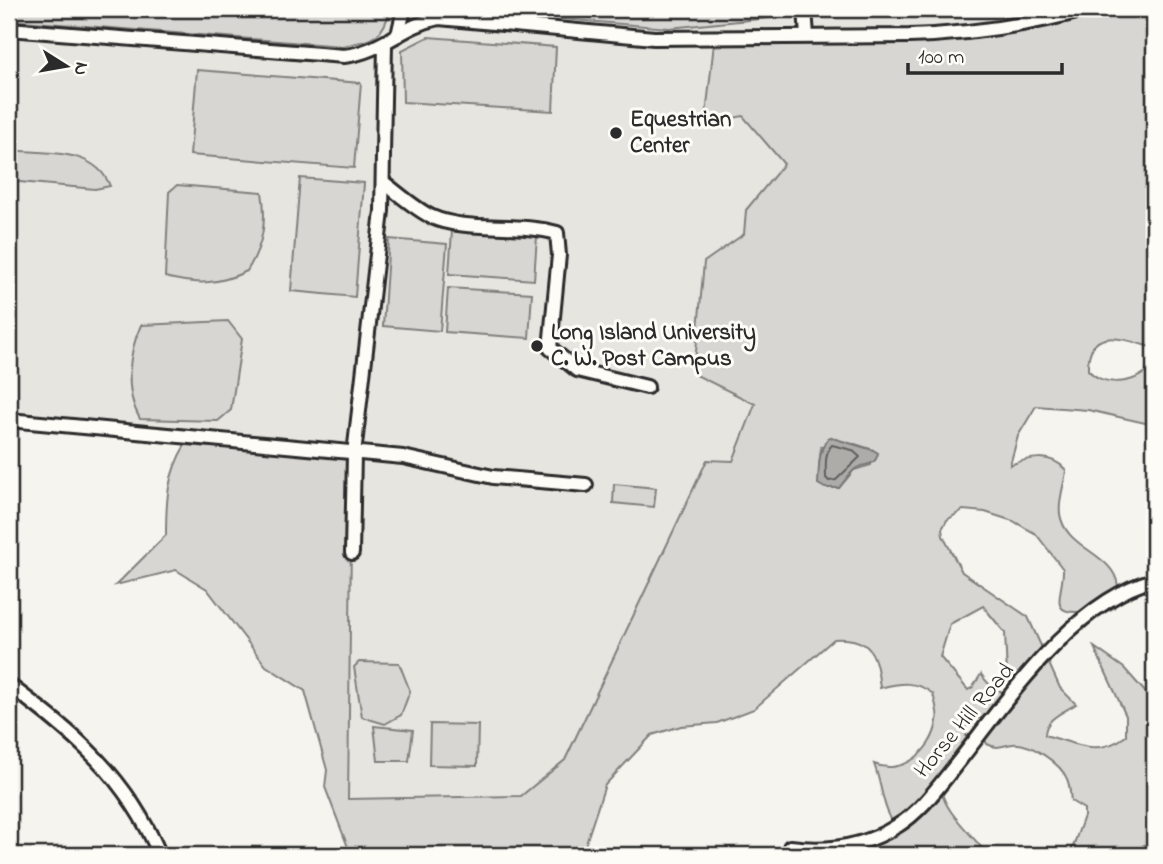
<svg xmlns="http://www.w3.org/2000/svg" width="1163" height="864" font-family="'Indie Flower',sans-serif">
<style>
.built{fill:#e6e5e0}
.green{fill:#d7d6d2;stroke:#81807e;stroke-width:2;fill-rule:evenodd}
.water{fill:#adaca9;stroke:#797877;stroke-width:2}
.lines{fill:none;stroke-linecap:round;stroke-linejoin:round}
.shore{stroke:#5f5f5d;stroke-width:2}
.minor-casing{stroke:#2b2b2b;stroke-width:18}
.minor{stroke:#fdfcf7;stroke-width:12}
.poi-dot{fill:#2b2b2b;stroke:#fdfcf7;stroke-width:2.5}
.labels{text-anchor:middle;dominant-baseline:central;stroke-width:6;stroke-linejoin:round;paint-order:stroke}
.poi-label{font-size:23px;font-weight:bold;fill:#2b2b2b;stroke:#fdfcf7;text-anchor:start}
.street-label{font-size:23px;fill:#2b2b2b;stroke:#fdfcf7}
</style>
<rect width="100%" height="100%" fill="#f5f4ef"/>
<filter id="ink" filterUnits="userSpaceOnUse"><feTurbulence type="fractalNoise" baseFrequency=".0143" numOctaves="2"/><feDisplacementMap in="SourceGraphic" scale="14" xChannelSelector="R" yChannelSelector="G"/><feConvolveMatrix kernelMatrix="1 2 1 2 8 2 1 2 1" color-interpolation-filters="sRGB"/></filter>
<g filter="url(#ink)">
<polygon class="built" points="9,9 1154,9 794,461 707,460 565,760 521,796 348,799 352,456 9,420"/>
<g class="green">
<path d="M9,9H390C383,40 371,40 342,46L9,20Z"/>
<polygon points="445,9 797,9 798,15 669,28"/>
<path d="M1119,9H1154V348C1126,340 1087,323 1088,370C1105,389 1140,384 1154,363V425L1088,410L1036,406L1018,436L1010,465C1028,458 1050,452 1066,470C1065,484 1058,499 1060,514C1065,549 1114,553 1118,586C1119,593 1115,602 1114,608C1103,615 1093,611 1081,612C1046,614 1064,593 1063,569L1036,534L1013,521L985,512L963,510L947,520L942,529L943,536L962,572L1028,617L1060,688L1076,704C1064,712 1045,718 1045,735C1077,744 1098,757 1126,736V716L1094,647L1124,668L1154,702V838L1130,855H1070L1084,816V809L1071,801C1070,794 1070,785 1067,779C1061,764 1030,742 1013,744C1003,745 998,750 987,744L983,736L988,717L969,720L965,730L967,739C915,790 951,810 987,854L992,855H841L858,845L871,831L890,834L898,830C882,810 883,788 874,764C902,776 933,751 937,721C939,714 935,702 933,694C916,680 900,683 880,688C876,654 872,637 834,639L754,709L717,723L681,726L652,735L605,785L582,855H351L325,787L327,770L305,691L266,666L207,589L176,570L116,585L166,535C166,501 167,475 185,445L352,456L348,799L521,796L565,760L707,460L733,461L755,404L694,374L704,262L744,234L746,210L784,164L743,116L705,124L714,43L908,42ZM855,444L873,450L871,465L854,470L839,488L819,466L821,447ZM983,606L1005,633L1007,674L1020,693C1000,693 992,691 981,674L973,687L968,690L940,657L950,624Z"/>
<polygon points="428,37 556,47 553,111 403,102 402,50"/>
<polygon points="197,70 361,83 354,168 190,155"/>
<path d="M9,150C44,154 95,147 110,186L95,189L9,181Z"/>
<polygon points="300,178 364,183 355,297 291,291"/>
<path d="M177,185L262,192C267,223 263,245 247,271C218,285 196,285 165,277L169,192Z"/>
<polygon points="452,231 537,236 534,280 449,274"/>
<polygon points="389,239 447,244 440,331 383,326"/>
<polygon points="448,288 532,293 529,338 445,332"/>
<path d="M228,321L242,339L231,410L218,421L140,419C124,391 128,354 141,325Z"/>
<polygon points="614,484 656,488 654,507 613,503"/>
<polygon points="359,662 399,663 410,691 401,715 385,724 362,717 354,667"/>
<polygon points="430,724 478,725 477,766 429,765"/>
<polygon points="374,726 413,730 409,761 378,761"/>
</g>
<path class="water" d="M829,437L873,450L878,453C875,468 865,462 855,469C849,474 844,482 839,488H825L818,484C819,466 818,451 829,437Z"/>
<g class="lines">
<path class="shore" d="M832,445L852,450L860,457L836,480L829,481L826,478C826,467 824,453 832,445Z"/>
<defs>
<g id="minor">
<polyline points="805,9 807,36"/>
<path d="M9,29L344,56C384,51 401,26 439,18L654,38L909,36C969,34 1030,25 1088,9"/>
<polyline points="398,35 404,9"/>
<path d="M383,182C398,193 415,209 432,217C464,232 519,222 557,233L559,255L550,348L577,370L647,387"/>
<polyline points="9,420 403,457 493,477 586,485"/>
<polyline points="352,553 354,454 382,211 385,44"/>
<path d="M9,685C76,735 126,776 160,855"/>
<path d="M790,847C828,852 864,847 897,826C922,811 941,783 959,761C1008,699 1075,600 1154,580"/>
</g>
</defs>
<use href="#minor" class="minor-casing"/>
<use href="#minor" class="minor"/>
</g>
</g>
<g class="poi-dot">
<circle cx="616" cy="133" r="7"/>
<circle cx="537" cy="346" r="7"/>
</g>
<g class="labels">
<g class="poi-label">
<text x="630" y="120">Equestrian<tspan x="630" dy="26">Center</tspan></text>
<text x="551" y="333">Long Island University<tspan x="551" dy="26">C. W. Post Campus</tspan></text>
</g>
<g class="street-label">
<text transform="translate(965 721) rotate(-50)">Horse Hill Road</text>
</g>
</g>
<rect width="1163" height="864" fill="none" stroke="#fdfcf7" stroke-width="35"/>
<rect x="18" y="18" width="1128" height="829" fill="none" stroke="#2b2b2b" stroke-width="2.5" filter="url(#ink)"/>
<g transform="translate(66 66) rotate(101)" stroke="#fdfcf7" stroke-width="5" paint-order="stroke">
<path d="M0-5L12 26L0 18L-12 26Z" fill="#2b2b2b"/>
<text y="-10" font-size="19" font-weight="bold" text-anchor="middle" fill="#2b2b2b">N</text>
</g>
<path d="M908 63v10h154v-10" fill="none" stroke="#2b2b2b" stroke-width="3.5"/>
<text x="918" y="63" font-size="21" fill="#2b2b2b" stroke="#fdfcf7" stroke-width="5" paint-order="stroke">100 m</text>
</svg>
